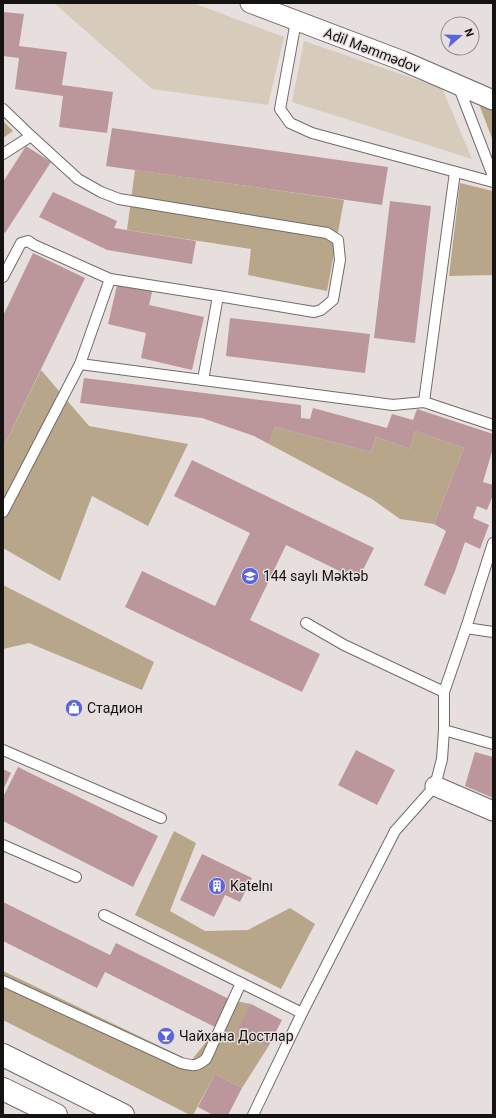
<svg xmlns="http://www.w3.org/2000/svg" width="496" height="1118" font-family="Roboto,sans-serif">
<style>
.green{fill:#d7ccbb}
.forest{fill:#b8a68a}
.building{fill:#bb979c}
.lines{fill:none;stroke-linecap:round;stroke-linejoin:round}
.lane-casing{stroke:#726b69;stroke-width:12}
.street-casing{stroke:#726b69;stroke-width:21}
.secondary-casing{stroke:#726b69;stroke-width:24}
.lane{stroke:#fff;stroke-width:10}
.street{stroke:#fff;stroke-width:19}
.secondary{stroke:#fff;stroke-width:22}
.labels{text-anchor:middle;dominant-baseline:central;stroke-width:3;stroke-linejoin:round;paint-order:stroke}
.street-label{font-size:14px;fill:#151312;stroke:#e7dfdd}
.poi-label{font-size:14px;fill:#151312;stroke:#e7dfdd;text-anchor:start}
</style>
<rect width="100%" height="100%" fill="#e7dfdd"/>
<g class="green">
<polygon points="54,3 193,3 284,37 268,105 152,89"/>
<polygon points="304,41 442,88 472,159 292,102"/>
</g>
<g class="forest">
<polygon points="479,104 493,111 493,141"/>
<polygon points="3,121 13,131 3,138"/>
<polygon points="135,170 344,200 327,291 248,275 251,249 127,230"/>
<polygon points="460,183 493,191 493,275 449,276"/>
<polygon points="41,370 89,426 188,444 148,526 92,496 60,581 3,548 3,448"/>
<polygon points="275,427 371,452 376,437 410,449 415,431 464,448 434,524 400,519 372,499 269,444"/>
<polygon points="3,585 154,662 142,690 29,643 3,649"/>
<polygon points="174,831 196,843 170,911 205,931 248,930 290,908 315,924 281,989 135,915"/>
<polygon points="3,971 191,1061 217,1028 231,1000 251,1004 238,1031 268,1047 242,1088 215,1074 193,1115 190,1115 3,1020"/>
</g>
<g class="building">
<polygon points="3,12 24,14 19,46 67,52 62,85 113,92 107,133 59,127 63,96 15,89 19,58 3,56"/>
<polygon points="112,128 388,167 382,205 106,166"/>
<polygon points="26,146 51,162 5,233 3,231 3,182"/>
<polygon points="53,192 117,221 114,228 196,241 192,264 107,250 39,217"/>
<polygon points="390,201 431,206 415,343 374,338"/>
<polygon points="33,253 85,278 3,448 3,316"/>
<polygon points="118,281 153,288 149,305 204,317 192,370 141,358 146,333 108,324"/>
<polygon points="230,318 370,334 365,373 226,356"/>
<polygon points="84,378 301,405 301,418 310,419 313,408 387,428 392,414 413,420 417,409 493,434 493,448 483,482 493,485 493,495 487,510 477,506 473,518 489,525 480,549 465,542 455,571 445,595 424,585 446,531 434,524 464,448 415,431 410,449 376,437 371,452 275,427 269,444 254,436 202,418 80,403"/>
<polygon points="192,460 374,548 358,580 286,545 250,620 320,654 302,692 125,607 142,571 215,606 250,533 174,496"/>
<polygon points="356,750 395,770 377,805 338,785"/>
<polygon points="475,752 493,757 493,798 465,786"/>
<polygon points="18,767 158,836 133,887 3,821 3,797"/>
<polygon points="3,769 11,773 3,790"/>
<polygon points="202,854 252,878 240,902 225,895 214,917 180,900"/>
<polygon points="3,902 110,955 116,943 231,1000 217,1028 105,972 97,988 3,941"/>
<polygon points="251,1004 282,1020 268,1047 237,1031"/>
<polygon points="215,1074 242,1088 228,1115 213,1115 198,1107"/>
</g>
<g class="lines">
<defs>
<g id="lane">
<polyline points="296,21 280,109 290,123 312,133 493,182"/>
<polyline points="458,85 493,176"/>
<polyline points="3,109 31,136 78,179 101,192 119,199 327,233 338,240 340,260 333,300 321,310 314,312 218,296 110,279 34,245 28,241 21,243 3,277"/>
<polyline points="3,154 31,136"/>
<polyline points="80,364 393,405 424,402 493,425"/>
<polyline points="203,380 218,296"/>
<polyline points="424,402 455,172"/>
<polyline points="3,512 80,364 110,279"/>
<polyline points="306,623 344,645 444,692"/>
<polyline points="466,628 493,632"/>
<polyline points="444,730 493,744"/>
<polyline points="3,750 161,818"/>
<polyline points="3,845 76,877"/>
<polyline points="104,915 302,1013"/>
<path d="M3,981L181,1063C193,1066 196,1067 206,1059L241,983"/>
<polyline points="253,1115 302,1013 395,831 435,786 442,759 444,730 444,692 466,628 493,543"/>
</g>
<g id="street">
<polyline points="250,3 403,61 493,100"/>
<polyline points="435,786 493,811"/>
</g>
<g id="secondary">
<polyline points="3,1055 123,1115"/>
<polyline points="3,1089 56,1115"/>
</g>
</defs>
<use href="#lane" class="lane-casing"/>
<use href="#street" class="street-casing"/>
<use href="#secondary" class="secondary-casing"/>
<use href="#lane" class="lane"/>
<use href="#street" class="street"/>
<use href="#secondary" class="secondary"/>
</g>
<defs>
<symbol id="school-disc" viewBox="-11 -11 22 22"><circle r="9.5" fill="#5a64dc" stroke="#e7dfdd"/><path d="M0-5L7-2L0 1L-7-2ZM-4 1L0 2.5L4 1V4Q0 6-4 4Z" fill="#fff"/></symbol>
<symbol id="shop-disc" viewBox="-11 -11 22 22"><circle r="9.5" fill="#5a64dc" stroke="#e7dfdd"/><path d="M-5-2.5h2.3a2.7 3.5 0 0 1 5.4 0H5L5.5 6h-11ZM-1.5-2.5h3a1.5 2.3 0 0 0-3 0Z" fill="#fff"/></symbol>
<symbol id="building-disc" viewBox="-11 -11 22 22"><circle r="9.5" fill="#5a64dc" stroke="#e7dfdd"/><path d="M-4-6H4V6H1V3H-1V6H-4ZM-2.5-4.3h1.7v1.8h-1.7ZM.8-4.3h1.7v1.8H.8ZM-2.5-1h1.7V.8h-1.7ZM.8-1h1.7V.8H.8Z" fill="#fff"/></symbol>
<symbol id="bar-disc" viewBox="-11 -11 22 22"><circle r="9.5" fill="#5a64dc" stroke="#e7dfdd"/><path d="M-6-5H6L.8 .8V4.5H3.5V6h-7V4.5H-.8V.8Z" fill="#fff"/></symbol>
</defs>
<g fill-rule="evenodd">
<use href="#school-disc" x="240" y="566" width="20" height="20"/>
<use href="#shop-disc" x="64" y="698" width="20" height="20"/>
<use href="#building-disc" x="207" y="876" width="20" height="20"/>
<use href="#bar-disc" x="156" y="1026" width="20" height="20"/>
</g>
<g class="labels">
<g class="street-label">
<text transform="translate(372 50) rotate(21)">Adil Məmmədov</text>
</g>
<g class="poi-label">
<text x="263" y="576">144 saylı Məktəb</text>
<text x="87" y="708">Стадион</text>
<text x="230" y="886">Katelnı</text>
<text x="179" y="1036">Чайхана Достлар</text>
</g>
</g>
<rect width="496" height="1118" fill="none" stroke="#151312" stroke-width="8"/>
<g transform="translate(460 36) rotate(70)"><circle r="19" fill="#e7dfdd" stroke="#938d8c"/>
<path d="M0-3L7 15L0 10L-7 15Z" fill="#5a64dc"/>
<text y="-6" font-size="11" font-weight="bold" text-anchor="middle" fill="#151312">N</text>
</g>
</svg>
